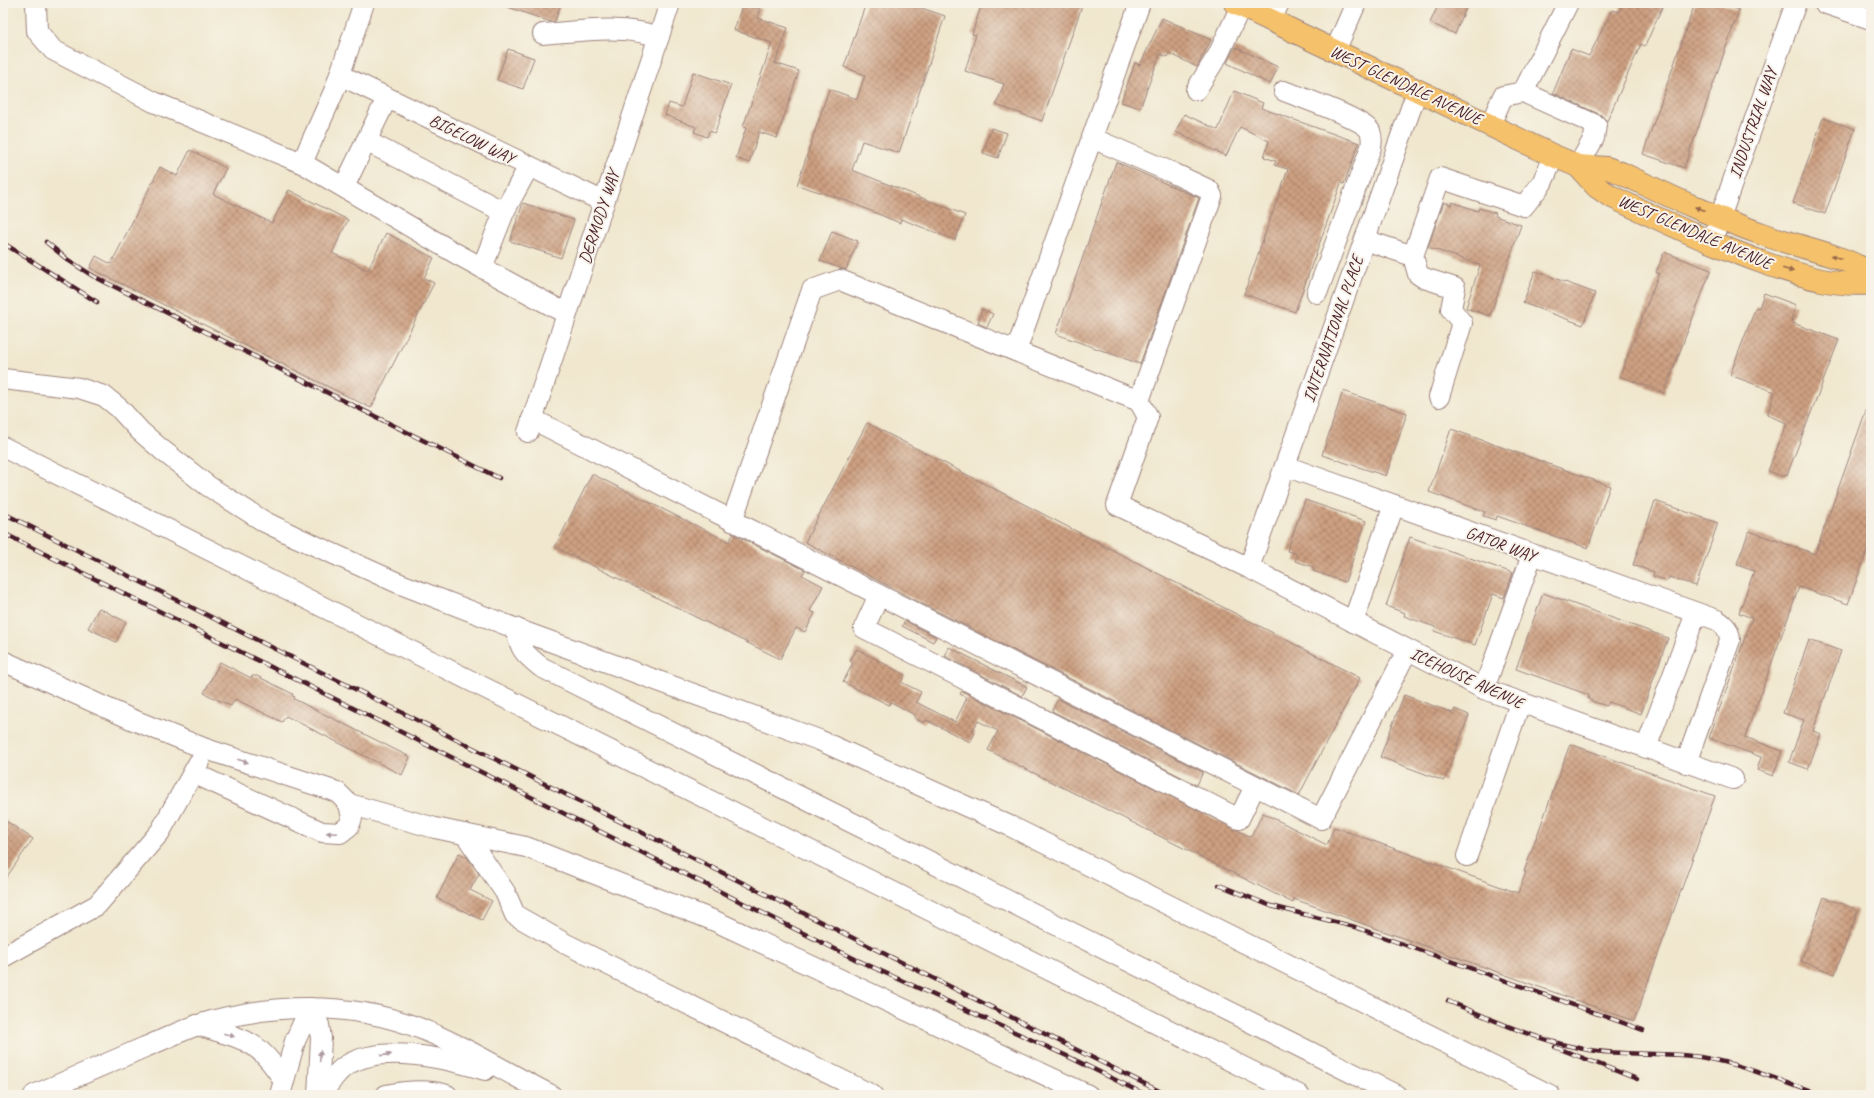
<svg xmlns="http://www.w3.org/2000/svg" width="1874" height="1098" font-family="Caveat,sans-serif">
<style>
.building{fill:url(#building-cross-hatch)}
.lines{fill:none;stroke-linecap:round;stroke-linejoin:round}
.minor-casing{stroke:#9d837c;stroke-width:22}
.major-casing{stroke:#9d837c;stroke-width:24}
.minor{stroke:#fff;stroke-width:20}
.major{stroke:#f5c16b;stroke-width:22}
.rail-casing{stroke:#4a1f2b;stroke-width:4.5}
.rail{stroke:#f7f3e8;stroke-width:3;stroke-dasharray:9;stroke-linecap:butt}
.oneway{fill:#976848}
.oneway2{fill:#ae9aa0}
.labels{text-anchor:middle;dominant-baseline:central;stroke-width:4;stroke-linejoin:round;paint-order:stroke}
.street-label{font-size:17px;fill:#4a1f2b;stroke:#f7f3e8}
</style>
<defs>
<pattern id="building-cross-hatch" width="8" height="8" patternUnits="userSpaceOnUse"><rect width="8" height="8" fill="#cda082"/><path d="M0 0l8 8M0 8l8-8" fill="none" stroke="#a8826b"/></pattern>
</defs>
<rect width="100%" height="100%" fill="#f7f3e8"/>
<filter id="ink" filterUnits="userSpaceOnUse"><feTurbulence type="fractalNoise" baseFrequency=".025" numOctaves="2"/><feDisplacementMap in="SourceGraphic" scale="8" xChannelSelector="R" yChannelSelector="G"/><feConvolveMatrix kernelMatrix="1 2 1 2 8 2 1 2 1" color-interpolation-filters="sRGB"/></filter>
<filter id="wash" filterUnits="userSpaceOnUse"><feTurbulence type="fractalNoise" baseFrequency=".012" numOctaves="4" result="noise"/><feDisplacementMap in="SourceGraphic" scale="16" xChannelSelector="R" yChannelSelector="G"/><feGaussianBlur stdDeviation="0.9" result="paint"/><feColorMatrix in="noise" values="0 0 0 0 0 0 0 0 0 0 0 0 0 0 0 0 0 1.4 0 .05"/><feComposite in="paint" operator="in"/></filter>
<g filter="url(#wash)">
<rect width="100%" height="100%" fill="#f0e7ce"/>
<g id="blocks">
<g class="building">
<polygon points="502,3 561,3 555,21 551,22 502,5"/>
<polygon points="743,3 761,9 758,18 788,28 783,42 784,42 775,63 799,71 777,138 759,132 749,163 736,158 746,128 743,127 772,43 734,30"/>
<polygon points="866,3 907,3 945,16 899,153 862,141 852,170 965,215 955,240 901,219 900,223 842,199 797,185 829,89 857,99 865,75 844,67"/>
<polygon points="982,3 1083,3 1042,121 996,105 1004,84 965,71 976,35 972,34"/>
<polygon points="1439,3 1468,3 1455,34 1430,23"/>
<polygon points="1623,3 1664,3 1645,46 1641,44 1607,121 1601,115 1553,93 1571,49 1589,56 1612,10 1619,12"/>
<polygon points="1695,3 1719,3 1739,10 1684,168 1643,154"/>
<polygon points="1162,18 1211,40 1197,67 1169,53 1167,57 1160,54 1140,108 1121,102 1135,63 1140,65"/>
<polygon points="1235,47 1278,67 1270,84 1227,63"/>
<polygon points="508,49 534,58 523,89 497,80"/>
<polygon points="693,72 731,85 715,133 709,131 707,137 694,132 696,127 665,115 669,103 682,107"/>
<polygon points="1234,91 1263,103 1261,108 1359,143 1344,184 1341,183 1295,312 1244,294 1288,169 1274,165 1276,161 1264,157 1269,141 1240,127 1226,156 1176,132 1184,114 1218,130"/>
<polygon points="1823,118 1855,129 1825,214 1793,203"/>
<polygon points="991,128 1007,133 998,158 983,153"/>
<polygon points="190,150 226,168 213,194 272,223 289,190 348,220 332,253 368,270 386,233 434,258 424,278 434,283 371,408 90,268 96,256 111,264 160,167 177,176"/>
<polygon points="1116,162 1199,198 1140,364 1056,334"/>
<polygon points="1444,202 1451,205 1452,202 1478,211 1479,208 1496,213 1495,216 1521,225 1490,316 1466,308 1480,265 1428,247"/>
<polygon points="523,203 574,220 561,258 510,241"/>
<polygon points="832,231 858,241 846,270 820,261"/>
<polygon points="1664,252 1711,270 1664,393 1620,376 1659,273 1656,273"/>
<polygon points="1535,271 1595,293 1583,325 1523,303"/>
<polygon points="1764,293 1796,305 1791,320 1793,321 1793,323 1839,340 1787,475 1785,475 1784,477 1768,471 1787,423 1767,415 1775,392 1730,375 1756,307 1759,308"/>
<polygon points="982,309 993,314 987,327 978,323"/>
<polygon points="1343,391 1407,413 1386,476 1322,455"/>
<polygon points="1869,402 1871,402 1871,540 1848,604 1799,587 1745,737 1782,751 1773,776 1757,770 1761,757 1709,738 1752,618 1739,613 1754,571 1737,565 1738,561 1749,531 1815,554"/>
<polygon points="867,423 1360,678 1299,795 915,600 805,542"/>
<polygon points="1451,429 1610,486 1588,548 1497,516 1496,520 1483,516 1485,512 1429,492"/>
<polygon points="592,474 729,542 733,534 805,570 802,575 823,586 810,611 815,613 805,632 796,628 780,659 555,547"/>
<polygon points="1305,500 1366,521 1345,582 1313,571 1314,567 1295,561 1297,554 1287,551"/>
<polygon points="1655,501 1718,523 1696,586 1669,577 1667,581 1653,576 1654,572 1633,565"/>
<polygon points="1410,537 1513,573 1504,598 1493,594 1475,645 1434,631 1435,627 1404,616 1405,613 1386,606"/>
<polygon points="1543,593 1668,638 1641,714 1609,702 1607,706 1594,702 1588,699 1589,695 1516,669"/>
<polygon points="99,608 126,622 116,642 88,628"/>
<polygon points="905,621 936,637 933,642 902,626"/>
<polygon points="1809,640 1841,651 1813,731 1821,734 1808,769 1789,762 1804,720 1783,713"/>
<polygon points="949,647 1027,687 1022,696 945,656"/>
<polygon points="857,649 905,675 901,682 921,692 916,702 955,722 967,698 960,694 962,691 1251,837 1263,813 1327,845 1334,827 1518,893 1526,872 1524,872 1570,744 1715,796 1634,1021 1294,899 1293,903 988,750 998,731 978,721 972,731 975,733 970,742 926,720 924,723 914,718 915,715 891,702 889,705 843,682 853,663 850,661"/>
<polygon points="220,662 251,678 252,676 257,676 293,694 292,696 295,697 294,699 410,757 402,775 286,716 282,722 235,699 231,706 204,693"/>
<polygon points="1404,695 1453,713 1455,709 1469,715 1444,781 1380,757"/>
<polygon points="1058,699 1203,772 1197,785 1052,711"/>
<polygon points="3,819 33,839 3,882"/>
<polygon points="459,853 467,857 479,874 470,890 492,901 482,920 437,898"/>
<polygon points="1824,897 1858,910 1835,974 1801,961"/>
</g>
</g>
</g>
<g filter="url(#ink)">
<use href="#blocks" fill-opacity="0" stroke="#9d837c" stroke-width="1"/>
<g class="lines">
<defs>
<g id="minor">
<polyline points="36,3 37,31 53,50 154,102 302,163 455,253 567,314"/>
<polyline points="1824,3 1871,19"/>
<polyline points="1271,20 1279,3"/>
<path d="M543,34C581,31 623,24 659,37"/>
<polyline points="1335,51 1356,3"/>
<polyline points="340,75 604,202"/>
<polyline points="1196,90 1218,55 1241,6"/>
<path d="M1284,91C1300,97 1363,119 1370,131C1372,136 1372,142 1371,147L1317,293"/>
<polyline points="1523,92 1568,3"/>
<polyline points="1490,125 1503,96 1523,92 1596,125 1594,138 1578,166"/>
<polyline points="1092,138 1173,173 1209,190 1212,196 1139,401"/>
<polyline points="366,141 504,212 482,268"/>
<polyline points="302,163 335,89 364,3"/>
<polyline points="344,187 387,98"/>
<polyline points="504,212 529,166"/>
<polyline points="1365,240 1413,256 1440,178 1524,206 1542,183 1554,156"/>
<polyline points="1711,243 1796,3"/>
<polyline points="1413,256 1418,274 1424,278 1455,288 1451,309 1462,323 1439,397"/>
<polyline points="1016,351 1140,3"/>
<polyline points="3,379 79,388 104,396 119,408 140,431 162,450 208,486 265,522 296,537 398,583 522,631 819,740 1010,826 1550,1095"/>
<polyline points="532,419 1321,819 1407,651"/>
<polyline points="528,432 670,3"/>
<polyline points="3,447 1299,1095"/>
<path d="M1285,466L1717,620C1726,626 1729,630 1730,640L1686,763"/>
<polyline points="732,521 812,290 840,280 1139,401 1148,417 1117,505 1249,568 1484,689 1733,779"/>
<polyline points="1249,568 1417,91"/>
<polyline points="879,595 864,628 1239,819 1255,786"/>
<polyline points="1353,622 1394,505"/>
<path d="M515,628C521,650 523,653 541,667L1396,1095"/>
<polyline points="3,661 131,719 206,749 337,792 349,804 352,818 349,826 340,833 322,832 193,773"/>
<polyline points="1484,689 1532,555"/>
<polyline points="1646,748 1696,613"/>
<polyline points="349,804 435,828 526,847 715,921 1088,1095"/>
<polyline points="465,834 505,892 515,915 566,944 872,1095"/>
<polyline points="1467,856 1520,703"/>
<polyline points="3,957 97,905 160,832 199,762"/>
<polyline points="310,1008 319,1025 321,1038 318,1095"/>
<path d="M197,1025C242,1039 258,1038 284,1081"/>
<path d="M34,1095C71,1079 108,1063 145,1047C163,1040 180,1031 198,1025C269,1003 349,1001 419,1028C465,1046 507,1073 551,1095"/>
<polyline points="280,1095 295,1041 310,1008"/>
<path d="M322,1095C329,1083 336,1072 347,1065C383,1043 448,1059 485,1070"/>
<path d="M386,1095C406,1091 427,1089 447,1095"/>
</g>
<g id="major">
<path d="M1235,3L1554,156L1578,166L1607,168L1621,173C1669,196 1718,219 1768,236C1802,248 1839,254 1871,273"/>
<path d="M1578,166L1597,187L1610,196C1663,221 1715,246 1770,265C1803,276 1836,287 1871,283"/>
</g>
</defs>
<use href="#minor" class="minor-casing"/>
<use href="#major" class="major-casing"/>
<use href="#minor" class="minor"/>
<use href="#major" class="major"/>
<defs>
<g id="rail">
<polyline points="46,242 68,260 93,276 499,478"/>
<polyline points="3,243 97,302"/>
<polyline points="3,513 1167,1095"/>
<polyline points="3,533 857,960 1067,1056 1146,1095"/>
<polyline points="1219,885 1271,906 1355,927 1643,1030"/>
<path d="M1448,1001C1491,1019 1533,1039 1579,1048C1619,1057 1659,1051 1700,1057C1741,1064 1781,1081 1821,1095"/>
<polyline points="1555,1047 1637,1079"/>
</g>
</defs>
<use href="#rail" class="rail-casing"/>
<use href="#rail" class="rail"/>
</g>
<defs><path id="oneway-solid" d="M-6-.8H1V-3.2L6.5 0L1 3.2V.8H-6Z"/></defs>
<g class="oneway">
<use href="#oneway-solid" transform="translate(1700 209) rotate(-157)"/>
<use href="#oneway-solid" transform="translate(1836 257) rotate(-164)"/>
<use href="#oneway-solid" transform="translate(1788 270) rotate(16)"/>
</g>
<g class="oneway2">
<use href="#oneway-solid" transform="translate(243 761) rotate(18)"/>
<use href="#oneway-solid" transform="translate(332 833) rotate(-178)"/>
<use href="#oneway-solid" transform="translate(229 1035) rotate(17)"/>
<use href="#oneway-solid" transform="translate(386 1055) rotate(-6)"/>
<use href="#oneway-solid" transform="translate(320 1056) rotate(-87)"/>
</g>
</g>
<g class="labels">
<g class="street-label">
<text transform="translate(1406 85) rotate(25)">WEST GLENDALE AVENUE</text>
<text transform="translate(1753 123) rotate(-71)">INDUSTRIAL WAY</text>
<text transform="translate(472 139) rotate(26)">BIGELOW WAY</text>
<text transform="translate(599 217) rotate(-72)">DERMODY WAY</text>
<text transform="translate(1695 232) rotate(23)">WEST GLENDALE AVENUE</text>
<text transform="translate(1333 329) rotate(-71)">INTERNATIONAL PLACE</text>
<text transform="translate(1501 544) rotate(20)">GATOR WAY</text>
<text transform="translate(1467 678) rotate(25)">ICEHOUSE AVENUE</text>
</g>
</g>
<rect width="1874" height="1098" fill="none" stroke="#f7f3e8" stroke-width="16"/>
</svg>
